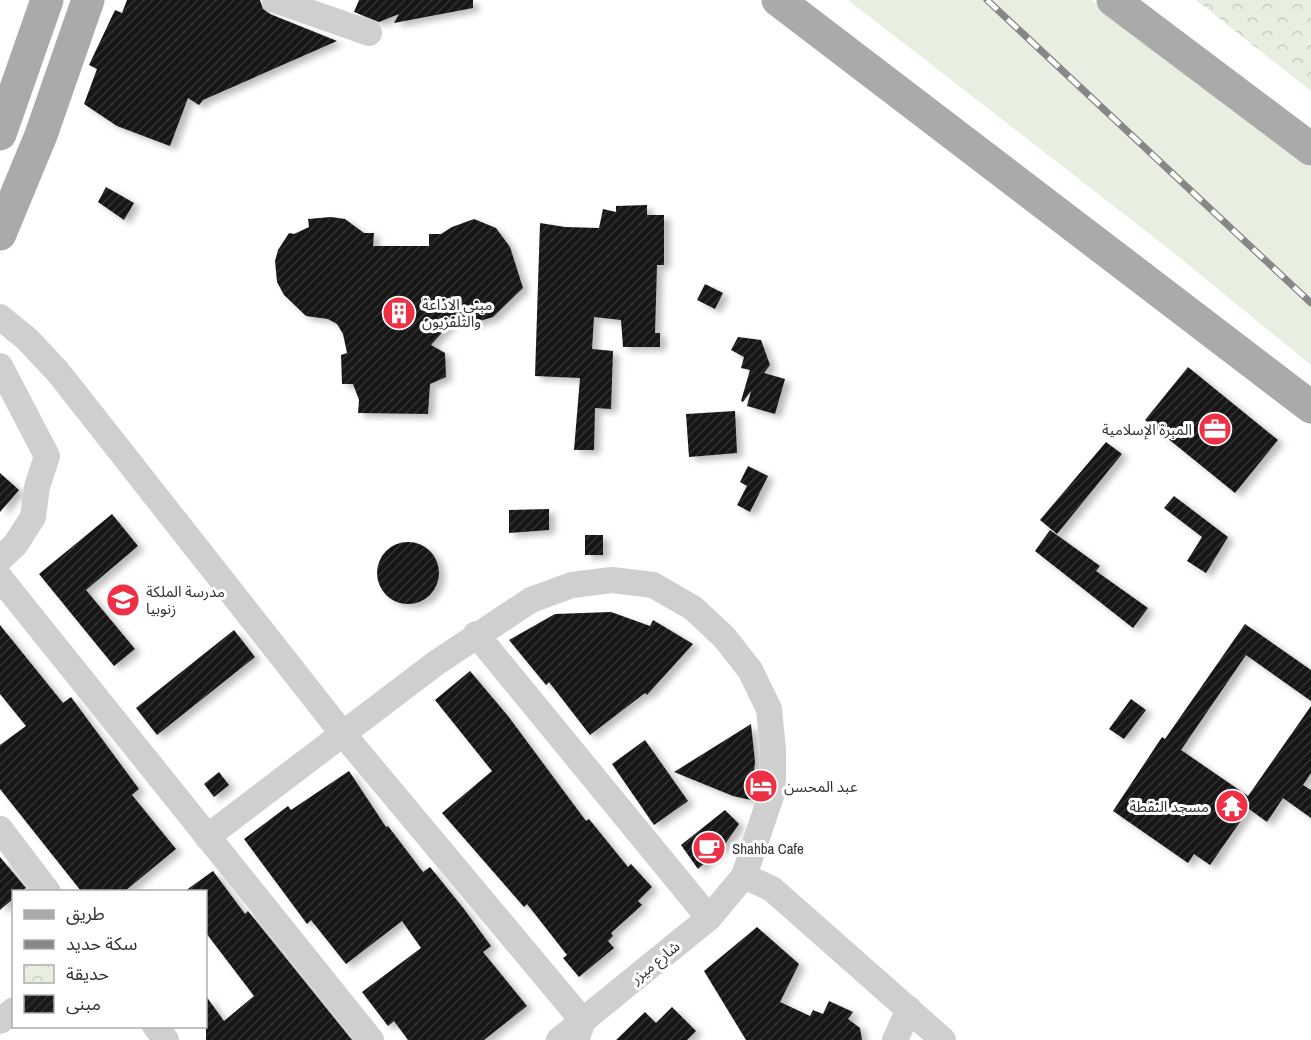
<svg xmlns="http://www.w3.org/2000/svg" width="1311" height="1040" font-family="'Archivo Narrow','Noto Sans Arabic',sans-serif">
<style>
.grass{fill:#e9efe0}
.park{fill:url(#park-crowns)}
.building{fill:url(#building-hatch);filter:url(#shadow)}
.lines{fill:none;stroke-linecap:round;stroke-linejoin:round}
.minor{stroke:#cfcfcf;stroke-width:26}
.major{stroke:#aaa;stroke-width:33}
.rail-casing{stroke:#878787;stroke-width:7}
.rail{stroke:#fff;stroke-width:4.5;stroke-dasharray:14;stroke-linecap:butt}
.labels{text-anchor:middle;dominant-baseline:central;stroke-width:6;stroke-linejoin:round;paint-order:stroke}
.poi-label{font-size:15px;fill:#323232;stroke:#fff;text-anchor:start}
.street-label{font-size:15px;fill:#323232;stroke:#fff}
</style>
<defs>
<pattern id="park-crowns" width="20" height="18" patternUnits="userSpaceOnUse" patternTransform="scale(1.5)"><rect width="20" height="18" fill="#e9efe0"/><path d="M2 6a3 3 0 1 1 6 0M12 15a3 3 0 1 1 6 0" fill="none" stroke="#c8cdc1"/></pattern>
<pattern id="building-hatch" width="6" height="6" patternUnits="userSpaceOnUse" patternTransform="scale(1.5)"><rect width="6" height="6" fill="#191919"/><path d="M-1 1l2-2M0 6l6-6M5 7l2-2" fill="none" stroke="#323232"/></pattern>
<filter id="shadow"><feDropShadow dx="6" dy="4" stdDeviation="3" flood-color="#0004"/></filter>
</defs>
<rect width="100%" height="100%" fill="#fff"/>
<polygon class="grass" points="848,0 1091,0 1311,167 1311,365 1169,249"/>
<polygon class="park" points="1196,0 1311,0 1311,91"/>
<g class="building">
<polygon points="127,0 260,0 263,9 270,14 337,41 203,100 199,105 188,98 170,146 117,126 84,104 97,69 89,65 115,10 122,13"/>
<polygon points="359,0 473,0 473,8 394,23 399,14 379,22 354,12"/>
<polygon points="106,187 134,203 124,220 98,202"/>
<polygon points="647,205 647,215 664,215 664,265 657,265 655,333 660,333 660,347 623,347 621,320 594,317 592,349 613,351 611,409 595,408 594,450 574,450 580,378 535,376 540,223 565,227 599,228 603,209 616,212 616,206"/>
<polygon points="331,217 345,219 364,233 374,233 373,246 429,246 429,234 441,234 452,227 474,219 496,228 510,247 523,288 493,317 473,323 455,318 431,345 445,353 446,377 430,384 428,414 358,413 359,400 353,384 342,384 341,355 347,353 343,334 337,324 328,319 306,316 284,295 277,282 275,261 278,250 289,233 294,234 309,227 308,219"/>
<polygon points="705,284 723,293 715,309 697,300"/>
<polygon points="738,337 761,340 770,365 764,373 785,379 775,414 747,406 751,391 743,402 741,401 750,370 741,368 744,357 731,350"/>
<polygon points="1188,367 1278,440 1235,493 1145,420"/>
<polygon points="735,411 737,453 689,457 686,414"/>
<polygon points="1106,442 1122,454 1057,534 1040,520"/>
<polygon points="748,466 768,476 750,512 737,505 747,486 740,482"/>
<polygon points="0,473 19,490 0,512"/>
<polygon points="1174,496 1228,537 1206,573 1187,561 1202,537 1164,508"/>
<polygon points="549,509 549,530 509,533 509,510"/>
<polygon points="112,514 138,546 86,590 135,649 114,666 39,574"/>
<polygon points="1050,530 1100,566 1096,571 1148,608 1133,628 1035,551"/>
<rect x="585" y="535" width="18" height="20"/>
<circle cx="408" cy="573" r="31"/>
<polygon points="611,612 650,626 653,620 693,644 647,695 645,693 590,735 549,682 546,685 509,640 555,614"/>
<polygon points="1245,624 1311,670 1311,701 1246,655 1181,750 1248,796 1311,706 1311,773 1303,785 1311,790 1311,818 1283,798 1267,822 1249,809 1210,865 1194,854 1188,863 1113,811 1162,737 1165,739"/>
<polygon points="0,625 63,703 71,697 139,789 132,795 176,849 125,891 81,891 0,789 0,745 26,726 0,694"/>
<polygon points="234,630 255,657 157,735 136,708"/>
<polygon points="470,671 508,716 586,821 589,819 628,867 631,864 652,887 638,901 642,905 611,933 613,936 608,941 614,948 579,977 563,958 567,955 527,904 524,907 442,813 492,771 435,700"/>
<polygon points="1131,699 1146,710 1124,739 1109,729"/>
<polygon points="751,724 755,762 751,800 733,796 674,772"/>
<polygon points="645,740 688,801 654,825 612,764"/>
<polygon points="349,771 386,827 388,826 423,872 430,867 464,909 491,946 483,952 527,1006 484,1040 408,1040 394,1021 388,1026 362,992 421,948 402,921 346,964 311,920 307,924 244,839 288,806 291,810"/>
<polygon points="219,772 229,785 214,797 204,784"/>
<polygon points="725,810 739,824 723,847 698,869 681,845"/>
<polygon points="0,857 26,888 21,891 14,891 14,898 0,910"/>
<polygon points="213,871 245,914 248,911 352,1040 206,1040 206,996 224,1021 254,996 206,933 206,891 185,891"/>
<polygon points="757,927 799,964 780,1002 810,1016 813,1010 823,1014 829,1001 853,1012 848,1019 860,1028 862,1040 746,1040 704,971"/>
<polygon points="672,1007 696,1031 687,1040 616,1040 645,1012 656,1023"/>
</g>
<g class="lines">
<g class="minor">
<polyline points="275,0 369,33"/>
<polyline points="0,317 27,339 58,372 343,734 583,1021 578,1035"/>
<polyline points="0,366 47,456 37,487 33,517 15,545 0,559"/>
<polyline points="0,578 371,1040"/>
<polyline points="476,634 709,918"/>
<polyline points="0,829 48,892"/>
<polyline points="207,837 436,663 531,600 572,585 612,580 653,585 693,608 724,637 750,670 769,709 773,749 773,790 744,876 709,918 559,1040"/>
<polyline points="744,876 772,889 943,1040"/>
<polyline points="0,1021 14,1010"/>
<polyline points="155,1026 166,1040"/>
<polyline points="895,1040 909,1009"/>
</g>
<g class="major">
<polyline points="778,0 1311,407"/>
<polyline points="1113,0 1311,149"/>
<polyline points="0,134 47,0"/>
<polyline points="0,234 41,135 88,0"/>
</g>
<defs>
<polyline id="rail" points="987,0 1311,303"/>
</defs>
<use href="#rail" class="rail-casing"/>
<use href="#rail" class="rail"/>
</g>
<defs>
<symbol id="building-disc" viewBox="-11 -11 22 22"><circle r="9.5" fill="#ed3045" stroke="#fff"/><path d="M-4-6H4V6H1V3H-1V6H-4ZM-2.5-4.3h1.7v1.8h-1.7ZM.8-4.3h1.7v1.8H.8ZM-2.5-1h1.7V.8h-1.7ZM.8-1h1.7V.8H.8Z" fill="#fff"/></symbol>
<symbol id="office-disc" viewBox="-11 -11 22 22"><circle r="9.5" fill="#ed3045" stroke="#fff"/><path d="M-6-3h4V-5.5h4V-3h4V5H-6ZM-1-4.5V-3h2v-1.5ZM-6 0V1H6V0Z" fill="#fff"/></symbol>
<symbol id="school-disc" viewBox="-11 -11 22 22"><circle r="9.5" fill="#ed3045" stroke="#fff"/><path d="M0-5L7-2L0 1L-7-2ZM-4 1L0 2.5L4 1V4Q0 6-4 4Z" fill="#fff"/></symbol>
<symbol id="hotel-disc" viewBox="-11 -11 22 22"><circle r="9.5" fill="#ed3045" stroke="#fff"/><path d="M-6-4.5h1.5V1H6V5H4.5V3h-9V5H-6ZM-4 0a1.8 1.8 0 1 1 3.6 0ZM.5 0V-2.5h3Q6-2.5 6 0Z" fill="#fff"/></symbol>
<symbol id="temple-disc" viewBox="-11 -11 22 22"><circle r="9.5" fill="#ed3045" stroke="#fff"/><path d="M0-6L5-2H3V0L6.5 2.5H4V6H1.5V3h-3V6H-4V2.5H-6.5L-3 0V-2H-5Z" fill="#fff"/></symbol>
<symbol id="cafe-disc" viewBox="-11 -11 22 22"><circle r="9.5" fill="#ed3045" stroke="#fff"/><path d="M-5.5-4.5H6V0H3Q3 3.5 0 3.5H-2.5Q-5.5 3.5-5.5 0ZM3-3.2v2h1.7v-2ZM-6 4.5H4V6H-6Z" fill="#fff"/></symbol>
</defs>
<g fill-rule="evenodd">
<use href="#building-disc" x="380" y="294" width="38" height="38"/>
<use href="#office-disc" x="1196" y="410" width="38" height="38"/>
<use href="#school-disc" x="104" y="581" width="38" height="38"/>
<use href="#hotel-disc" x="742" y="767" width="38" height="38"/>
<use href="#temple-disc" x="1213" y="787" width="38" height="38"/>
<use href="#cafe-disc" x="690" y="829" width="38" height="38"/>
</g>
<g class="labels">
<g class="poi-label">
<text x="422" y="304">مبنى الاذاعة<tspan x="422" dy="17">والتلفزيون</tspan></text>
<text x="1192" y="429" text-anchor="end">المبرة الإسلامية</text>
<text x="146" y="591">مدرسة الملكة<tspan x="146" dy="17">زنوبيا</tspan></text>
<text x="784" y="786">عبد المحسن</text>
<text x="1209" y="806" text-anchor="end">مسجد النقطة</text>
<text x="732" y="848">Shahba Cafe</text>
</g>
<g class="street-label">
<text transform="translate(655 962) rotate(-39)">شارع ميزر</text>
</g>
</g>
<rect x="12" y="890" width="195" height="138" fill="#ffffff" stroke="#adadad" stroke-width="1.5"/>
<rect x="24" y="910" width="30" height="9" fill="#aaaaaa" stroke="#adadad" stroke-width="1.5"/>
<text x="66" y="920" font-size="18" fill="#323232">طريق</text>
<rect x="24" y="940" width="30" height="9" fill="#878787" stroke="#adadad" stroke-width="1.5"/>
<text x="66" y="950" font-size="18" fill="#323232">سكة حديد</text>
<rect x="24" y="965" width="30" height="18" fill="url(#park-crowns)" stroke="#adadad" stroke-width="1.5"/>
<text x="66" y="980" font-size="18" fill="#323232">حديقة</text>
<rect x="24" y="995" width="30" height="18" fill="url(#building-hatch)" stroke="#adadad" stroke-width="1.5"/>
<text x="66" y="1010" font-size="18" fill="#323232">مبنى</text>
</svg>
